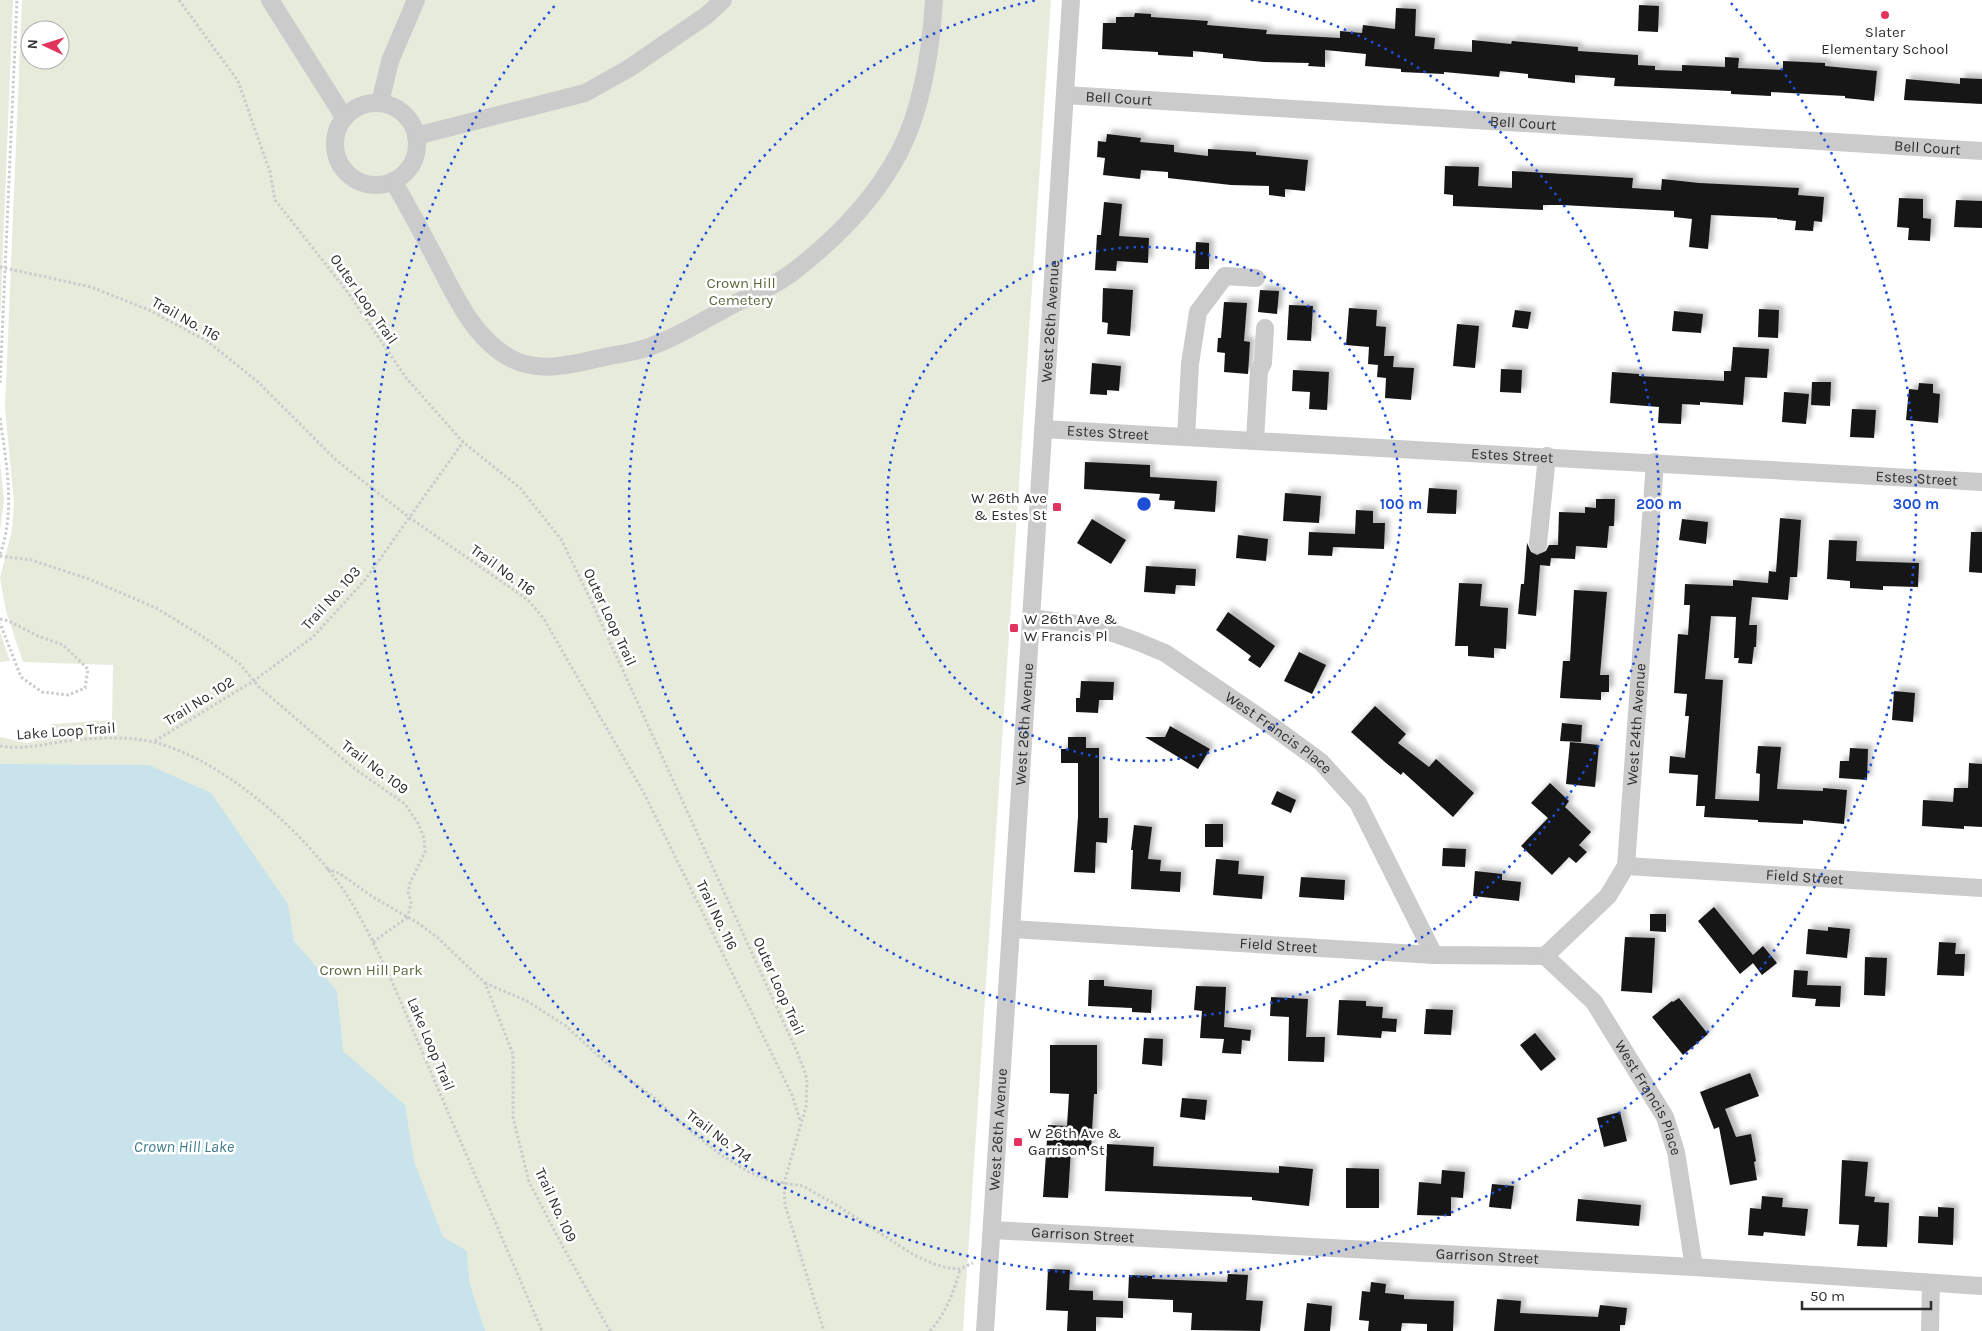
<svg xmlns="http://www.w3.org/2000/svg" width="1982" height="1331" font-family="Karla,sans-serif">
<style>
.green{fill:#e7ebdc;fill-rule:evenodd}
.water{fill:#c8e3eb}
.building{fill:#151515;filter:url(#shadow)}
.lines{fill:none;stroke-linecap:round;stroke-linejoin:round}
.path{stroke:#cbcbcb;stroke-width:3;stroke-dasharray:2.5 2.5;stroke-linecap:butt}
.minor{stroke:#cbcbcb;stroke-width:18}
.ring{fill:none;stroke:#1d4ed8;stroke-width:2.5;stroke-dasharray:2.5 5}
.poi-dot{fill:#e1345d;stroke:#fff;stroke-width:2}
.labels{text-anchor:middle;dominant-baseline:central;stroke-width:5;stroke-linejoin:round;paint-order:stroke}
.poi-label{font-size:15px;fill:#2e2e2e;stroke:#fff;text-anchor:start}
.street-label{font-size:15px;fill:#2e2e2e;stroke:#fff}
.park-label{font-size:15px;fill:#58693c;stroke:#fff}
.water-label{font-size:16px;font-style:italic;fill:#3e7c8e;stroke:#fff}
.centre{fill:#1d4ed8;stroke:#fff;stroke-width:2.5}
.ring-label{font-size:15px;text-anchor:middle;font-weight:bold;fill:#1d4ed8;stroke:#fff;stroke-width:5;stroke-linejoin:round;paint-order:stroke}
</style>
<defs>
<filter id="shadow"><feDropShadow dx="4.5" dy="-4.5" stdDeviation="2.5" flood-color="#0004"/></filter>
</defs>
<rect width="100%" height="100%" fill="#fff"/>
<g class="green">
<polygon points="0,0 13,0 0,322"/>
<path d="M22,0H1051L963,1331H0V737L28,743L52,736L51,724L112,720L113,665L23,662L6,611L0,578L12,530L14,503L5,408ZM30,30H60V60H30Z"/>
<polygon points="0,462 4,500 0,531"/>
<polygon points="0,632 10,661 0,662"/>
</g>
<polygon class="water" points="0,764 149,765 211,793 288,904 294,941 337,991 343,1051 405,1105 414,1161 443,1237 467,1251 469,1281 485,1331 0,1331"/>
<g class="building">
<polygon points="1639,5 1659,6 1658,32 1638,31"/>
<polygon points="1396,8 1416,9 1415,36 1435,38 1434,49 1472,52 1472,40 1511,44 1512,41 1578,47 1578,51 1638,55 1638,65 1655,66 1655,70 1682,71 1682,65 1725,67 1725,57 1739,58 1738,68 1783,70 1783,61 1825,63 1825,66 1877,71 1874,101 1845,98 1845,96 1771,92 1771,96 1731,94 1731,91 1614,86 1615,78 1575,75 1575,83 1528,78 1528,74 1500,71 1499,77 1444,72 1444,74 1401,72 1401,69 1365,66 1366,54 1325,50 1325,67 1308,66 1309,63 1264,62 1223,58 1223,54 1193,51 1193,57 1158,55 1158,52 1102,49 1103,23 1116,23 1116,17 1134,17 1135,13 1151,14 1151,17 1208,21 1207,25 1267,30 1266,34 1340,38 1340,31 1362,33 1363,25 1395,29"/>
<polygon points="1960,78 1982,79 1982,104 1904,100 1906,79 1960,84"/>
<polygon points="1107,134 1141,138 1140,142 1174,145 1174,152 1208,156 1208,149 1256,152 1256,155 1308,160 1305,191 1285,189 1285,197 1269,195 1269,186 1231,185 1168,178 1168,172 1141,170 1140,179 1103,175 1105,158 1097,157 1098,141 1106,142"/>
<polygon points="1445,166 1479,167 1478,186 1512,188 1512,171 1633,178 1632,188 1661,190 1662,179 1699,183 1799,188 1798,195 1824,197 1822,222 1814,221 1813,231 1795,230 1796,221 1777,219 1777,218 1711,215 1708,249 1689,247 1692,219 1674,217 1674,211 1562,205 1543,205 1543,210 1453,206 1453,195 1444,194"/>
<polygon points="1899,198 1923,199 1923,218 1931,219 1930,241 1908,240 1909,228 1897,227"/>
<polygon points="1956,200 1982,201 1982,228 1954,227"/>
<polygon points="1104,202 1122,204 1119,236 1149,238 1148,263 1117,261 1116,271 1095,270 1097,235 1101,235"/>
<polygon points="1196,242 1209,243 1209,269 1195,269"/>
<polygon points="1103,288 1133,290 1130,336 1107,334 1108,323 1102,322"/>
<polygon points="1260,290 1279,291 1277,314 1258,312"/>
<polygon points="1224,302 1247,303 1244,341 1250,342 1248,374 1224,372 1225,353 1217,352 1218,338 1221,338"/>
<polygon points="1289,305 1313,306 1311,341 1287,340"/>
<polygon points="1349,308 1377,310 1376,326 1386,327 1384,356 1394,356 1393,367 1414,368 1411,400 1385,398 1386,378 1377,377 1378,365 1368,364 1369,347 1346,345"/>
<polygon points="1759,309 1779,310 1778,338 1758,337"/>
<polygon points="1515,310 1531,312 1528,329 1512,327"/>
<polygon points="1674,311 1703,314 1701,333 1672,331"/>
<polygon points="1457,324 1479,326 1475,368 1453,366"/>
<polygon points="1733,347 1769,349 1767,378 1745,377 1743,405 1700,402 1700,405 1682,404 1681,424 1658,423 1659,407 1610,403 1612,372 1639,374 1639,376 1724,381 1724,371 1731,371"/>
<polygon points="1092,363 1121,366 1119,391 1107,390 1107,395 1090,394"/>
<polygon points="1501,369 1522,370 1521,393 1500,392"/>
<polygon points="1293,370 1329,372 1327,410 1309,409 1310,392 1292,391"/>
<polygon points="1812,382 1831,382 1830,406 1811,405"/>
<polygon points="1919,383 1933,384 1933,393 1940,394 1938,423 1906,420 1909,389 1918,390"/>
<polygon points="1784,392 1809,394 1806,424 1782,422"/>
<polygon points="1852,409 1876,410 1874,438 1850,437"/>
<polygon points="1085,462 1150,465 1150,477 1217,481 1215,512 1174,509 1175,501 1159,500 1160,494 1084,489"/>
<polygon points="1429,488 1457,490 1456,514 1427,513"/>
<polygon points="1285,493 1321,496 1319,523 1283,521"/>
<polygon points="1596,499 1615,499 1614,526 1609,526 1607,548 1576,546 1575,559 1551,558 1550,566 1540,565 1536,616 1518,614 1521,584 1524,584 1527,543 1531,552 1537,555 1546,551 1549,545 1558,545 1559,512 1585,513 1585,507 1596,508"/>
<polygon points="1356,510 1373,511 1373,523 1385,523 1384,549 1333,547 1332,556 1308,555 1309,532 1355,534"/>
<polygon points="1780,518 1801,520 1797,577 1790,577 1788,600 1752,597 1749,625 1757,625 1756,647 1754,647 1752,664 1738,663 1739,658 1734,658 1736,617 1711,616 1705,679 1723,680 1715,799 1759,801 1760,774 1756,773 1758,746 1781,747 1777,789 1823,791 1823,788 1847,790 1844,824 1803,820 1803,824 1758,822 1758,820 1704,817 1705,806 1696,806 1698,775 1669,773 1670,756 1685,758 1689,716 1685,716 1687,694 1674,693 1678,634 1688,635 1690,605 1684,605 1685,584 1733,586 1733,580 1768,583 1769,571 1776,572"/>
<polygon points="1092,519 1126,540 1111,564 1077,543"/>
<polygon points="1682,519 1708,522 1706,544 1679,540"/>
<polygon points="1971,532 1982,532 1982,573 1969,572"/>
<polygon points="1238,535 1268,539 1266,561 1236,558"/>
<polygon points="1829,540 1857,541 1856,561 1919,563 1918,587 1883,586 1883,590 1850,588 1850,581 1827,579"/>
<polygon points="1146,566 1196,569 1195,586 1176,585 1175,594 1144,592"/>
<polygon points="1459,583 1482,584 1480,606 1508,608 1506,649 1494,648 1494,658 1468,656 1468,646 1455,646"/>
<polygon points="1574,590 1607,592 1600,675 1609,675 1609,692 1601,692 1601,700 1560,698 1563,661 1570,661"/>
<polygon points="1228,612 1275,646 1260,668 1248,660 1251,656 1216,630"/>
<polygon points="1299,652 1326,665 1312,694 1284,681"/>
<polygon points="1081,681 1114,682 1113,700 1099,700 1098,713 1076,712 1076,698 1080,698"/>
<polygon points="1894,691 1915,693 1913,722 1892,720"/>
<polygon points="1375,706 1406,734 1398,743 1429,767 1436,759 1474,793 1453,817 1403,772 1401,775 1386,763 1351,732"/>
<polygon points="1562,723 1582,725 1581,742 1560,741"/>
<polygon points="1170,726 1210,749 1198,769 1145,737 1165,737"/>
<polygon points="1068,737 1086,737 1086,748 1099,748 1099,818 1108,818 1107,843 1096,842 1095,873 1074,872 1078,817 1078,763 1061,763 1061,749 1068,749"/>
<polygon points="1570,742 1599,745 1595,787 1566,784"/>
<polygon points="1850,748 1868,749 1867,780 1839,778 1840,761 1849,761"/>
<polygon points="1969,763 1982,764 1982,827 1964,826 1964,829 1922,826 1923,800 1953,802 1954,788 1968,788"/>
<polygon points="1550,783 1569,801 1565,807 1591,832 1579,845 1587,852 1576,863 1569,857 1552,875 1521,846 1548,818 1531,803"/>
<polygon points="1277,791 1296,800 1291,813 1271,804"/>
<rect x="1205" y="824" width="18" height="23"/>
<polygon points="1134,825 1152,827 1148,859 1161,860 1160,871 1181,872 1180,892 1131,889 1133,850 1131,850"/>
<polygon points="1443,848 1466,849 1465,867 1442,866"/>
<polygon points="1216,859 1239,861 1238,874 1264,876 1262,899 1213,895"/>
<polygon points="1475,871 1502,874 1502,880 1521,882 1519,901 1473,896"/>
<polygon points="1301,877 1345,880 1344,900 1299,897"/>
<polygon points="1714,907 1753,955 1763,946 1777,963 1762,975 1753,963 1740,974 1698,921"/>
<polygon points="1650,914 1666,914 1666,932 1650,931"/>
<polygon points="1828,927 1850,929 1847,958 1806,954 1808,929 1828,931"/>
<polygon points="1625,937 1655,938 1652,993 1621,991"/>
<polygon points="1939,942 1956,943 1955,954 1965,954 1964,976 1937,975"/>
<polygon points="1865,957 1887,958 1885,996 1864,995"/>
<polygon points="1794,970 1808,971 1807,985 1841,986 1840,1007 1815,1006 1816,999 1792,997"/>
<polygon points="1089,980 1104,980 1104,986 1152,990 1151,1013 1132,1012 1132,1008 1088,1006"/>
<polygon points="1196,986 1226,987 1224,1027 1251,1030 1250,1041 1242,1040 1241,1054 1222,1053 1224,1039 1200,1038 1202,1011 1194,1010"/>
<polygon points="1271,997 1308,999 1306,1037 1325,1037 1324,1062 1288,1061 1289,1017 1270,1016"/>
<polygon points="1679,998 1708,1034 1683,1055 1652,1017 1672,1001 1673,1002"/>
<polygon points="1339,1000 1366,1001 1366,1006 1383,1007 1382,1018 1397,1019 1396,1032 1382,1031 1381,1038 1337,1035"/>
<polygon points="1426,1009 1453,1010 1451,1035 1424,1034"/>
<polygon points="1535,1033 1556,1059 1541,1071 1520,1045"/>
<polygon points="1144,1038 1163,1039 1162,1066 1142,1064"/>
<polygon points="1050,1045 1097,1045 1097,1094 1094,1094 1091,1151 1071,1149 1068,1198 1043,1197 1048,1125 1067,1126 1069,1094 1050,1093"/>
<polygon points="1750,1073 1759,1096 1725,1109 1736,1137 1751,1134 1756,1161 1754,1162 1757,1180 1730,1185 1719,1127 1714,1129 1700,1092"/>
<polygon points="1182,1098 1207,1100 1205,1120 1180,1117"/>
<polygon points="1620,1112 1627,1141 1604,1147 1597,1118"/>
<polygon points="1107,1144 1154,1147 1153,1166 1279,1173 1279,1166 1313,1169 1309,1206 1252,1200 1252,1197 1105,1191"/>
<polygon points="1842,1160 1868,1162 1865,1196 1875,1197 1874,1202 1889,1203 1887,1247 1857,1246 1859,1225 1839,1224"/>
<polygon points="1346,1168 1379,1169 1379,1208 1346,1208"/>
<polygon points="1442,1170 1465,1172 1463,1198 1451,1197 1451,1216 1417,1215 1419,1182 1441,1184"/>
<polygon points="1492,1184 1514,1186 1511,1209 1489,1207"/>
<polygon points="1762,1196 1783,1198 1782,1207 1808,1209 1805,1236 1764,1232 1763,1236 1748,1235 1750,1208 1761,1209"/>
<polygon points="1578,1199 1641,1205 1639,1226 1576,1221"/>
<polygon points="1938,1207 1954,1208 1953,1245 1918,1243 1919,1216 1938,1217"/>
<polygon points="1048,1269 1070,1270 1069,1290 1093,1291 1093,1300 1123,1301 1123,1318 1096,1317 1096,1331 1067,1331 1068,1311 1046,1310"/>
<polygon points="1228,1274 1248,1275 1246,1300 1263,1301 1260,1331 1191,1330 1192,1313 1173,1312 1173,1300 1128,1298 1129,1275 1152,1276 1152,1279 1227,1282"/>
<polygon points="1371,1282 1386,1284 1385,1293 1404,1295 1404,1299 1454,1301 1453,1331 1427,1331 1427,1324 1402,1323 1401,1331 1368,1331 1369,1321 1359,1320 1362,1291 1370,1292"/>
<polygon points="1497,1299 1521,1301 1520,1313 1598,1317 1600,1305 1627,1308 1625,1325 1620,1325 1620,1331 1494,1331"/>
<polygon points="1307,1303 1332,1306 1330,1331 1304,1331"/>
</g>
<g class="lines">
<g class="path">
<polyline points="179,0 238,81 270,172 275,200 346,290 407,379 463,442 520,488 561,539 593,605 798,1054 807,1079 806,1107 784,1183 785,1205 824,1331"/>
<polyline points="0,267 91,287 149,310 207,341 258,382 336,460 410,518 528,600 544,619 645,795 792,1095 800,1120"/>
<polyline points="0,383 17,0"/>
<path d="M0,418C6,462 16,511 0,554"/>
<polyline points="0,556 31,560 89,579 156,608 205,638 240,664 259,687 355,769 405,804 418,823 424,838 425,852 410,883 408,892 411,903 408,917"/>
<polyline points="0,619 9,621 38,636 63,645 88,669 85,688 68,695 42,692 21,677 0,623"/>
<polyline points="155,741 255,680 313,637 365,580 463,442"/>
<path d="M0,746C24,750 44,744 67,741C90,738 113,737 135,739C211,746 308,834 348,897C364,922 377,950 390,977L542,1331"/>
<polyline points="327,869 339,873 373,897 418,923 438,938 485,983 513,1054 513,1117 529,1182 562,1245 610,1331"/>
<polyline points="373,942 408,917"/>
<polyline points="485,983 527,1001 566,1026 603,1060 656,1099 683,1125 721,1155 749,1172 770,1181 803,1186 838,1206 914,1255 934,1264 948,1268 960,1269 973,1263"/>
<path d="M930,1331C946,1313 954,1292 960,1269"/>
</g>
<g class="minor">
<polyline points="270,0 344,117"/>
<path id="s1" d="M1065,95L1982,151"/>
<polyline points="380,103 390,61 416,0"/>
<circle cx="376" cy="144" r="41"/>
<polyline points="416,136 585,93 628,69 707,15 723,0"/>
<path d="M393,181C409,208 423,235 438,263C456,298 474,338 510,358C541,375 577,363 609,356C621,354 634,352 646,348C676,338 704,320 732,305C755,294 779,284 798,268C839,236 876,197 900,151C923,106 931,49 934,0"/>
<path id="s2" d="M1043,429L1982,482"/>
<polyline points="1186,437 1190,364 1198,312 1225,276 1256,278"/>
<polyline points="1255,441 1259,371 1263,363 1265,328"/>
<polyline points="1538,544 1547,456"/>
<path id="s3" d="M1031,618L1077,624L1110,632L1136,641L1165,653L1272,726L1321,762L1358,803L1434,955"/>
<path id="s4" d="M1626,866L1982,888"/>
<path id="s5" d="M1011,929L1434,955L1545,956"/>
<path id="s6" d="M1545,956L1608,896L1626,866L1655,462"/>
<path id="s7" d="M1545,956L1594,1002L1665,1117L1676,1152L1694,1267"/>
<path id="s8" d="M992,1230L1694,1267L1982,1286"/>
<path id="s9" d="M985,1331L1071,0"/>
<polyline points="1930,1331 1931,1283"/>
</g>
</g>
<g class="ring">
<circle cx="1144" cy="504" r="257"/>
<path d="M1251 0A515 515 0 1 1 1037 0"/>
<path d="M1731 3A772 772 0 1 1 557 3"/>
</g>
<g class="poi-dot">
<circle cx="1885" cy="15" r="5"/>
<rect x="1052" y="502" width="10" height="10" rx="2.5"/>
<rect x="1009" y="623" width="10" height="10" rx="2.5"/>
<rect x="1013" y="1137" width="10" height="10" rx="2.5"/>
</g>
<g class="labels">
<g class="poi-label">
<text x="1885" y="32" text-anchor="middle">Slater<tspan x="1885" dy="17">Elementary School</tspan></text>
<text x="1047" y="498" text-anchor="end">W 26th Ave<tspan x="1047" dy="17">&amp; Estes St</tspan></text>
<text x="1024" y="619">W 26th Ave &amp;<tspan x="1024" dy="17">W Francis Pl</tspan></text>
<text x="1028" y="1133">W 26th Ave &amp;<tspan x="1028" dy="17">Garrison St</tspan></text>
</g>
<g class="street-label">
<text stroke="none"><textPath href="#s1" startOffset="54">Bell Court</textPath></text>
<text stroke="none"><textPath href="#s1" startOffset="459">Bell Court</textPath></text>
<text stroke="none"><textPath href="#s1" startOffset="864">Bell Court</textPath></text>
<text transform="translate(364 299) rotate(55)">Outer Loop Trail</text>
<text transform="translate(186 319) rotate(29)">Trail No. 116</text>
<text stroke="none"><textPath href="#s9" startOffset="1012">West 26th Avenue</textPath></text>
<text stroke="none"><textPath href="#s2" startOffset="65">Estes Street</textPath></text>
<text stroke="none"><textPath href="#s2" startOffset="470">Estes Street</textPath></text>
<text stroke="none"><textPath href="#s2" startOffset="875">Estes Street</textPath></text>
<text transform="translate(503 570) rotate(36)">Trail No. 116</text>
<text transform="translate(331 598) rotate(-48)">Trail No. 103</text>
<text transform="translate(610 617) rotate(65)">Outer Loop Trail</text>
<text transform="translate(199 701) rotate(-32)">Trail No. 102</text>
<text stroke="none"><textPath href="#s9" startOffset="608">West 26th Avenue</textPath></text>
<text stroke="none"><textPath href="#s6" startOffset="264">West 24th Avenue</textPath></text>
<text transform="translate(66 731) rotate(-4)">Lake Loop Trail</text>
<text stroke="none"><textPath href="#s3" startOffset="278">West Francis Place</textPath></text>
<text transform="translate(375 767) rotate(37)">Trail No. 109</text>
<text stroke="none"><textPath href="#s4" startOffset="179">Field Street</textPath></text>
<text transform="translate(717 915) rotate(64)">Trail No. 116</text>
<text stroke="none"><textPath href="#s5" startOffset="268">Field Street</textPath></text>
<text transform="translate(779 986) rotate(66)">Outer Loop Trail</text>
<text transform="translate(431 1044) rotate(67)">Lake Loop Trail</text>
<text stroke="none"><textPath href="#s7" startOffset="178">West Francis Place</textPath></text>
<text stroke="none"><textPath href="#s9" startOffset="202">West 26th Avenue</textPath></text>
<text transform="translate(719 1136) rotate(37)">Trail No. 714</text>
<text transform="translate(556 1205) rotate(65)">Trail No. 109</text>
<text stroke="none"><textPath href="#s8" startOffset="91">Garrison Street</textPath></text>
<text stroke="none"><textPath href="#s8" startOffset="496">Garrison Street</textPath></text>
</g>
<g class="park-label">
<text x="741" y="283">Crown Hill<tspan x="741" dy="17">Cemetery</tspan></text>
<text x="371" y="970">Crown Hill Park</text>
</g>
<g class="water-label">
<text x="184" y="1146">Crown Hill Lake</text>
</g>
</g>
<circle cx="1144" cy="504" r="8" class="centre"/>
<g class="ring-label">
<text x="1401" y="509">100 m</text>
<text x="1659" y="509">200 m</text>
<text x="1916" y="509">300 m</text>
</g>
<g transform="translate(45 45) rotate(274)"><circle r="24" fill="#ffffff" stroke="#ababab"/>
<path d="M0-4L9 19L0 12L-9 19Z" fill="#e1345d"/>
<text y="-8" font-size="14" font-weight="bold" text-anchor="middle" fill="#2e2e2e">N</text>
</g>
<path d="M1802 1301v8h129v-8" fill="none" stroke="#2e2e2e" stroke-width="2.5"/>
<text x="1810" y="1301" font-size="15" fill="#2e2e2e" stroke="#ffffff" stroke-width="4" paint-order="stroke">50 m</text>
</svg>
